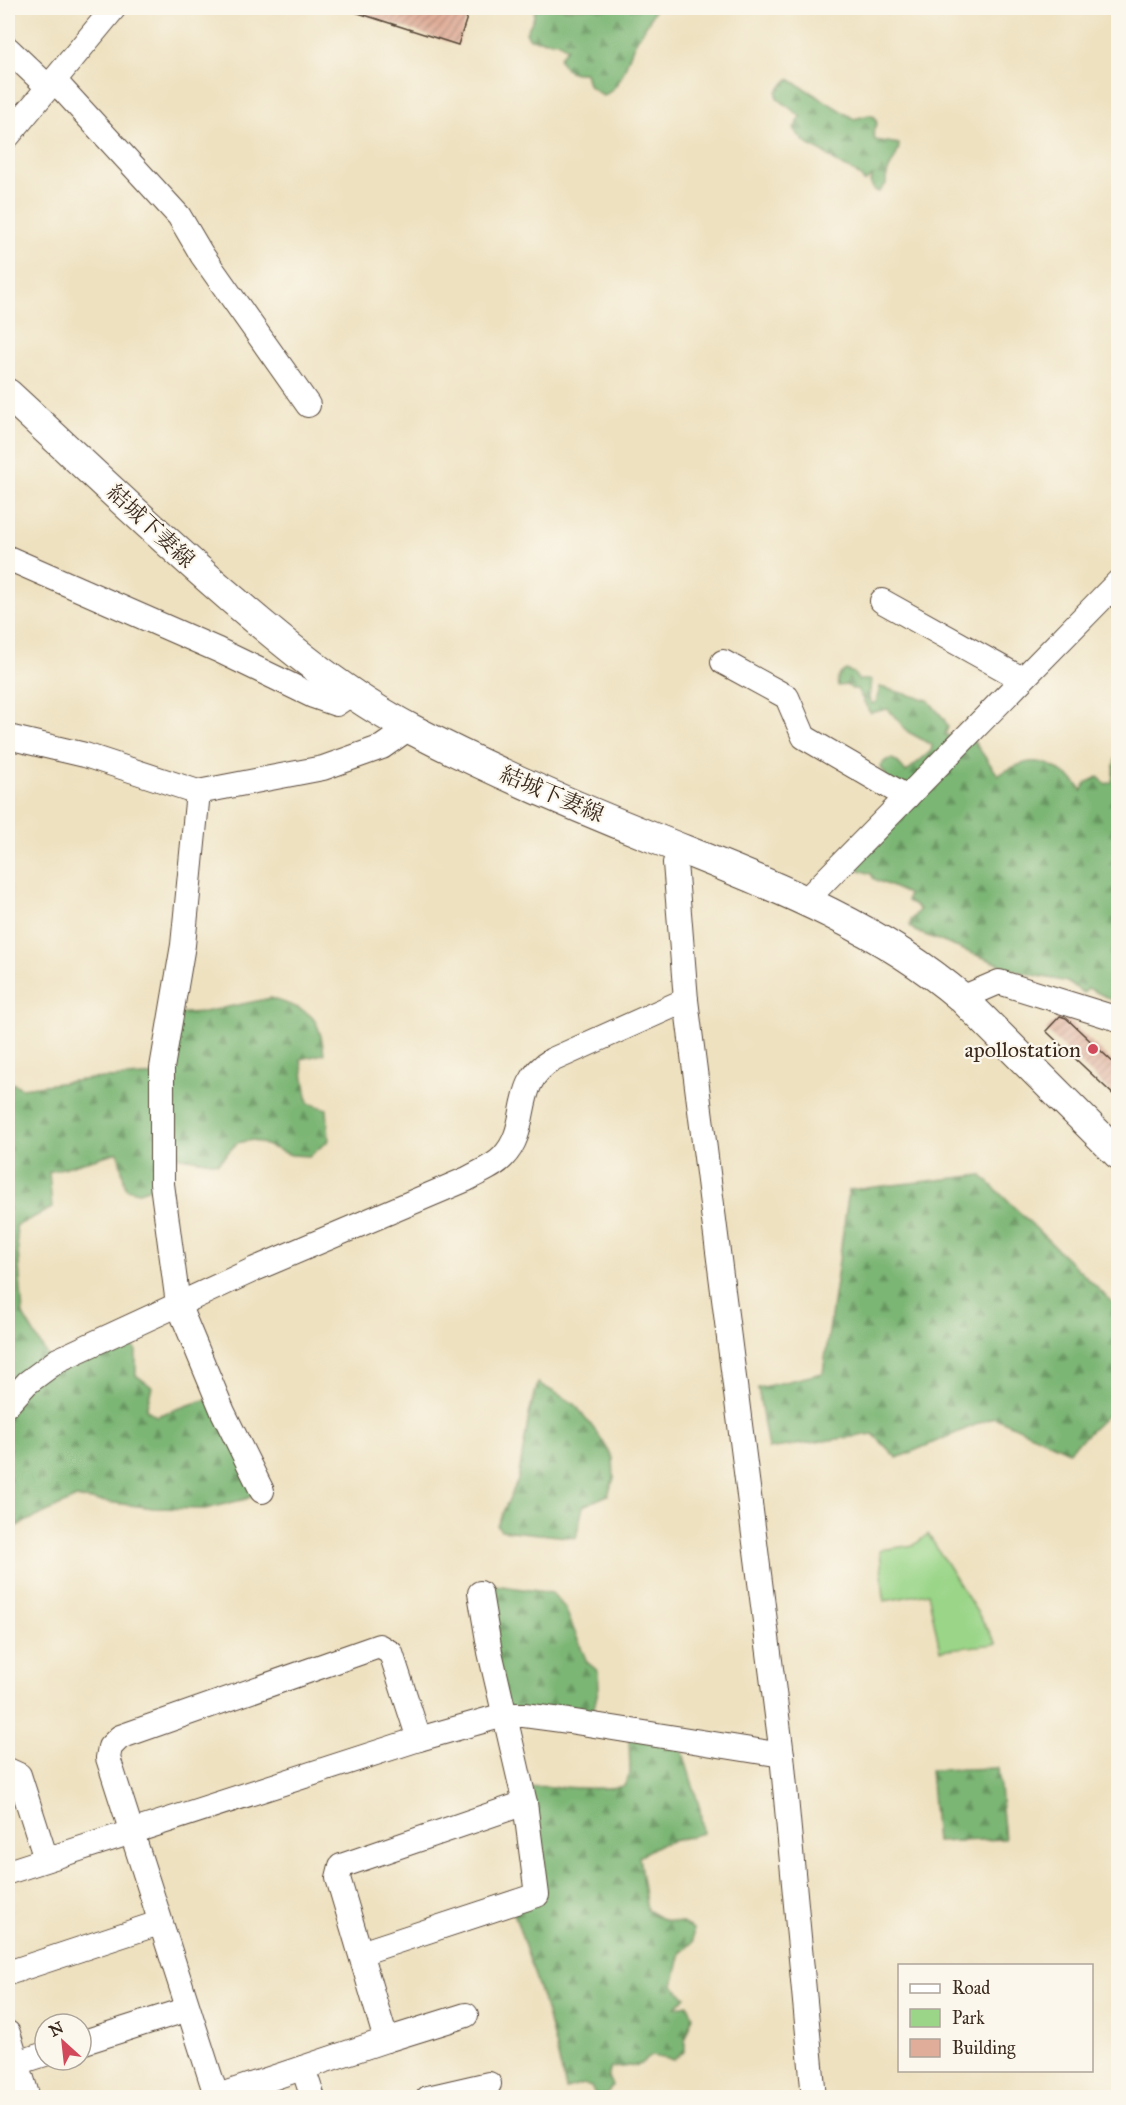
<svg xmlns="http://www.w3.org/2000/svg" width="1126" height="2105" font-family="'IM FELL Great Primer','Noto Serif JP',serif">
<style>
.green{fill:#9ad588;stroke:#6a8053;stroke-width:1.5}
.forest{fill:url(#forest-firs);stroke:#5b7049;stroke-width:1.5}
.building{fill:url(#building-hatch)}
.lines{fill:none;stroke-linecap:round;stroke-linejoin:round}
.minor-casing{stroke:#564536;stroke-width:26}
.major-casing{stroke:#564536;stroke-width:32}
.minor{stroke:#fff;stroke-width:24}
.major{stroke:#fff;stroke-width:30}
.poi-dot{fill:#d1495b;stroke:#fbf7ec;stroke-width:2}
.labels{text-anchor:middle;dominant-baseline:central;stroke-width:4.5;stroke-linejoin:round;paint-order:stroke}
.street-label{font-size:22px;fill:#3b2a1e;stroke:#fbf7ec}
.poi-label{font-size:22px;fill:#3b2a1e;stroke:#fbf7ec;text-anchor:end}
</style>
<defs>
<pattern id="forest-firs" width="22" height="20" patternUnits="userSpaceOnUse" patternTransform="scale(1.5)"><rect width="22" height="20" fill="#7bb674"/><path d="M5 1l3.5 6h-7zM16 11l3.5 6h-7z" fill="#66945f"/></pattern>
<pattern id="building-hatch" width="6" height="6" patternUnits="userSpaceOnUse" patternTransform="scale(1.5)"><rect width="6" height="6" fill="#dfad99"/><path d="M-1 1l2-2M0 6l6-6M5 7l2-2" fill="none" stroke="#b68d7c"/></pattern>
</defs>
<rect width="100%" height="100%" fill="#fbf7ec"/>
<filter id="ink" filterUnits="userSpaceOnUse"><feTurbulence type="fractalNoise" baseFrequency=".0167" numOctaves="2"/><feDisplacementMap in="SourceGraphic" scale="12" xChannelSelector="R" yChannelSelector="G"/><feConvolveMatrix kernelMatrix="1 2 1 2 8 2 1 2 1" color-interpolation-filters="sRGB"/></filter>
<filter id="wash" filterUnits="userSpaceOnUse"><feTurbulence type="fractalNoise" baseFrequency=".008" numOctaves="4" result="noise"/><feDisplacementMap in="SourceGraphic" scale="24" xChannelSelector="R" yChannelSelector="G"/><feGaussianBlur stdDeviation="1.35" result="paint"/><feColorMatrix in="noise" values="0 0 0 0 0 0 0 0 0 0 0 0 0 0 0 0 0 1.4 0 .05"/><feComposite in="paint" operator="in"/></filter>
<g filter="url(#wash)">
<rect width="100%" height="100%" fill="#eee1c0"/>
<polygon class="green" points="928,1534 997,1644 940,1650 928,1593 884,1601 880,1550 914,1545"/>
<g class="forest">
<path d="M535,8H655C650,22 641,32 634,45C625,64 624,85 603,96L588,85L585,73C572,74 564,71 559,58L567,48L558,42L530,39L526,33L534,17Z"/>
<path d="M789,79L854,119L869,115L875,117L877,124L873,131L875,140L899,144C900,158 884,168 886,184L879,192L874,190L870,182L873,176L864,182C858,171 852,171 842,166C835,163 832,158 826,154C811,145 804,146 794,128L801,117L777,98V91Z"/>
<path d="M846,670L854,673L858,680H871L869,699L872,704L876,702L880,687L928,700L944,719L948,727L945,735L972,739L998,775C1025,760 1039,755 1065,774C1072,779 1078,783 1081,791L1087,782L1098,777L1106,784L1112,782L1115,760L1118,756V1003L1088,988L1084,993L1067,982L1020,972L915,931L910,926L911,920L920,909L907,901L908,894L874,879L871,874L860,870L854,864L892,809L885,773L880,767C890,752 898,761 906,772L931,751L932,745L908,732L888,709L870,713L857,689H852L847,685L838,686C836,678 839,674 846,670Z"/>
<path d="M271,998C309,1012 319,1011 324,1054L301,1059L308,1103L327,1109L329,1140L310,1156L291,1155L253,1140L237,1143L218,1163L163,1154L162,1184L139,1192L126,1189L118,1152L49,1172L52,1208L16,1226L23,1315L52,1364L119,1332L136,1350V1375L152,1387L146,1409L156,1416L216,1396L262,1491L246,1499L205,1509L153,1508L76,1498L8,1530V1081L22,1088L89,1079L162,1075L170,1014L204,1012Z"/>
<polygon points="981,1175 1118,1308 1118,1405 1069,1451 994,1417 897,1458 873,1434 768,1449 758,1388 823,1373 849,1190"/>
<polygon points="538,1383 575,1404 600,1437 613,1458 614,1478 608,1495 583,1506 576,1538 501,1530 497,1525 518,1480 530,1410"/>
<polygon points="480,1583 552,1593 565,1608 587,1662 598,1671 599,1687 592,1716 507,1711"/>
<path d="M629,1735L681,1746L700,1809L703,1833L658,1845L639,1856L647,1910L664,1920L682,1923L693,1929V1942L681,1952L673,1985L686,1997L675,2007L688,2005L693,2016L685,2038V2051L673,2060L652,2056L639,2065L611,2068L608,2077L612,2086L606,2095H595L591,2087L583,2084L566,2089L547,2013L511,1904L537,1895L521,1787C556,1784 589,1792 624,1786L630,1773Z"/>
<polygon points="998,1768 1005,1839 936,1842 930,1770"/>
</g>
<g id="blocks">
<g class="building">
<polygon points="350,8 470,8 458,45 349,10"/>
<polygon points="1060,1016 1066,1018 1119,1068 1119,1100 1046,1031"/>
</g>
</g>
</g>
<g filter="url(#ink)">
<use href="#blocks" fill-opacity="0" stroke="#564536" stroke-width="1.5"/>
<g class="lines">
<defs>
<g id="minor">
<polyline points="8,49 48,87"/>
<polyline points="54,80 179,216 202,255 308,405"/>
<polyline points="8,136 114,8"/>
<polyline points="8,558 218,650 313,696 336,704 352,693"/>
<polyline points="882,601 1022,679"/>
<polyline points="723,662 787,697 804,737 907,797"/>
<polyline points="8,737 85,755 198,792 183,945 162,1068 162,1184 178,1304 223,1412 262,1491"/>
<polyline points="198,792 323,768 382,747 409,728"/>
<polyline points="681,848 675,863 686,1000 782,1755 814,2098"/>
<polyline points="806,900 1118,582"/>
<polyline points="962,998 999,982 1118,1019"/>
<path d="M8,1404L27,1383L58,1360L255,1269L467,1179C479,1172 494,1167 503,1157C532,1127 511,1084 552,1060L686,1000"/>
<polyline points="8,1770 19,1775 46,1859"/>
<polyline points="8,1872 419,1739 504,1715 524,1715 569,1721 782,1755"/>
<polyline points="361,1953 537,1895 525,1803 490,1652 480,1593"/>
<polyline points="8,1973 159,1923"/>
<polyline points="8,2033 28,2098"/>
<polyline points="386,2040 466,2015"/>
<polyline points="81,2043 188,2009"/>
<polyline points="8,2066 45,2054"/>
<polyline points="303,2068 313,2098"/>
<polyline points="212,2098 386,2040 338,1878 341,1866 525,1803"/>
<polyline points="217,2098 108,1758 110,1747 120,1737 379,1646 391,1653 419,1739"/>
<polyline points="428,2098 489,2084"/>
</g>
<path id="major" d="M8,394C82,462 155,533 232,599C288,647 347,696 413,730C492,771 576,807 659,840C766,883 873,922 962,998L1118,1154"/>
</defs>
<use href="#minor" class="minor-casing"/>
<use href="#major" class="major-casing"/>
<use href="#minor" class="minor"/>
<use href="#major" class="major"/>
</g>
</g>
<circle class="poi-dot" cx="1093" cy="1049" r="6"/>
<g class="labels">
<g class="street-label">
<text transform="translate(151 526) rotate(43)">結城下妻線</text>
<text transform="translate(552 794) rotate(23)">結城下妻線</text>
</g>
<g class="poi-label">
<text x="1081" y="1049">apollostation</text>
</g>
</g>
<rect width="1126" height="2105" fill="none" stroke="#fbf7ec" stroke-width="30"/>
<rect x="898" y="1964" width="195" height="108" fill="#fbf7ec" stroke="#aea59a" stroke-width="1.5"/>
<rect x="910" y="1984" width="30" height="9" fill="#ffffff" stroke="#aea59a" stroke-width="1.5"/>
<text x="952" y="1994" font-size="18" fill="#3b2a1e">Road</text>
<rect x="910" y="2009" width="30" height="18" fill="#9ad588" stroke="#aea59a" stroke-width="1.5"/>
<text x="952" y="2024" font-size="18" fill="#3b2a1e">Park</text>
<rect x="910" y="2039" width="30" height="18" fill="#dfad99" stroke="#aea59a" stroke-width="1.5"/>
<text x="952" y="2054" font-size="18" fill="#3b2a1e">Building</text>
<g transform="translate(63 2042) rotate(333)"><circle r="28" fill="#fbf7ec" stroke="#aea59a" stroke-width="1.5"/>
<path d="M0-4.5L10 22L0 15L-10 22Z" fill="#d1495b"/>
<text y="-9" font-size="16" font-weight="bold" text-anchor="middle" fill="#3b2a1e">N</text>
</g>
</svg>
